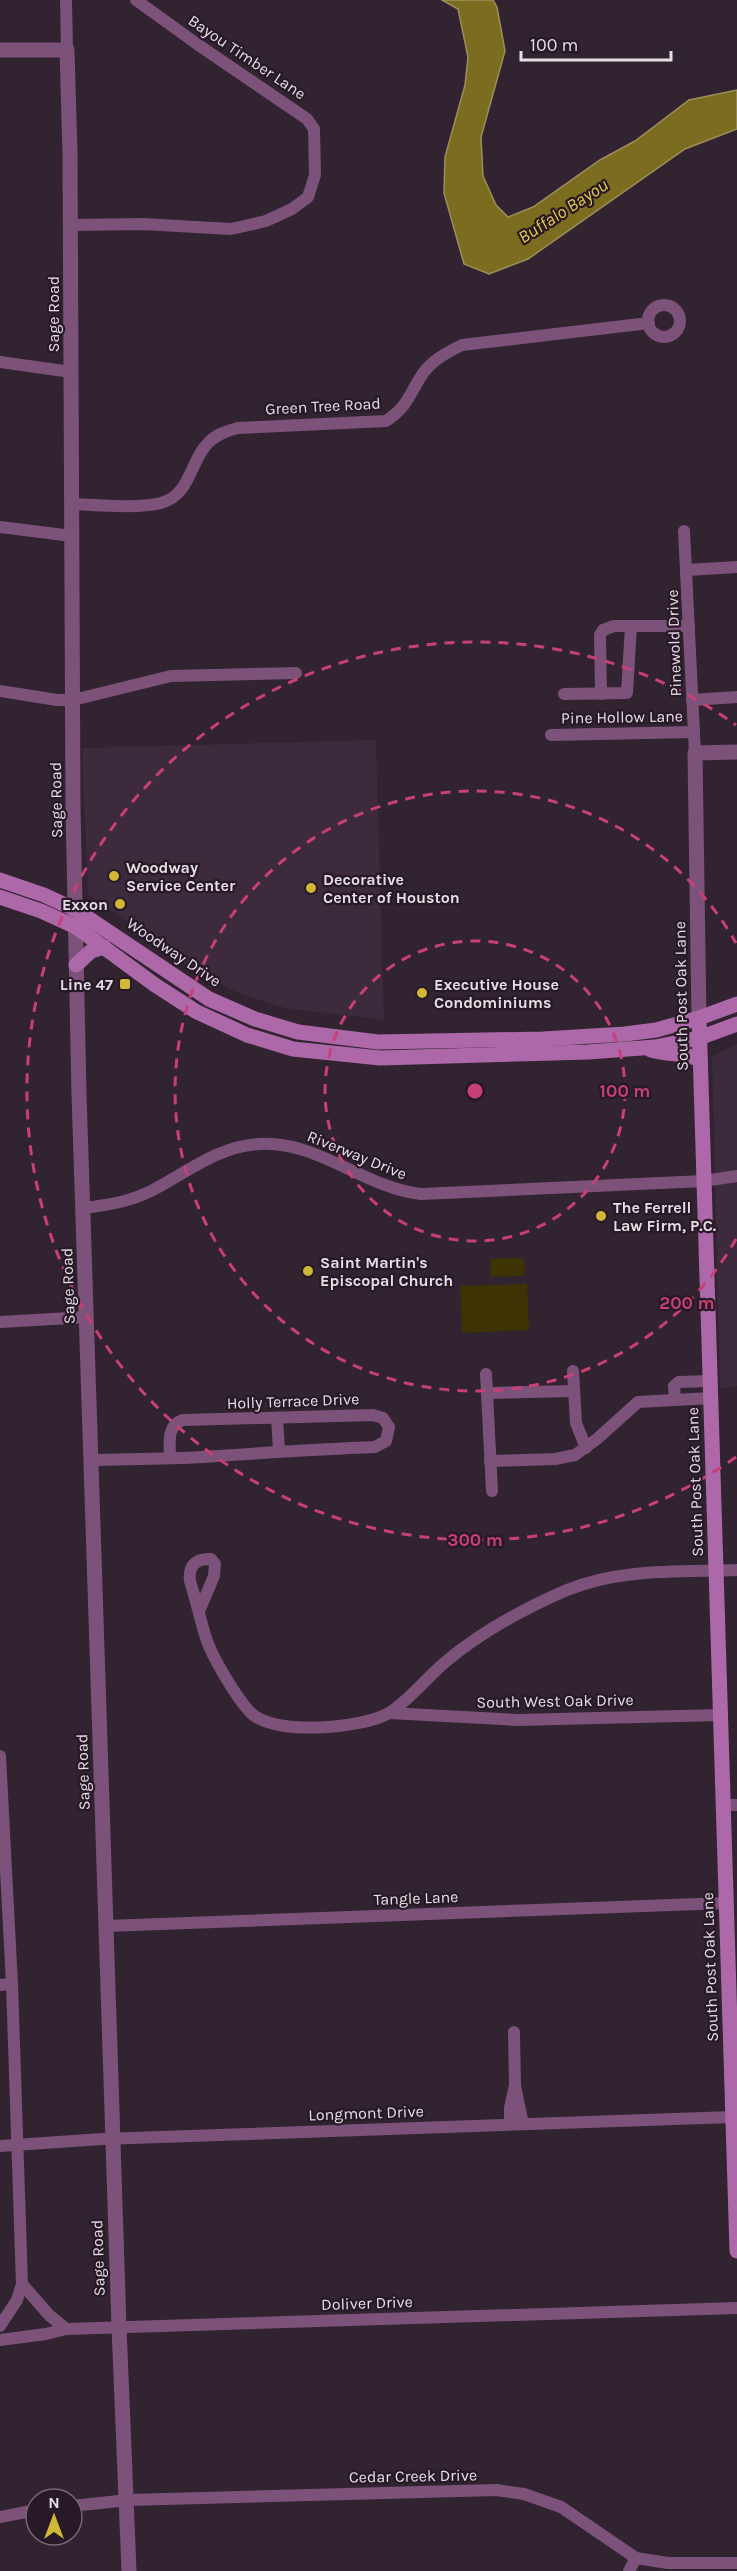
<svg xmlns="http://www.w3.org/2000/svg" width="737" height="2571" font-family="Karla,sans-serif">
<style>
.built{fill:#3d2a3c}
.green{fill:#3d3305}
.water{fill:#7c6c20;stroke:#9c8e5b;stroke-width:1.5}
.lines{fill:none;stroke-linecap:round;stroke-linejoin:round}
.minor{stroke:#7c527a;stroke-width:12}
.tertiary{stroke:#7c527a;stroke-width:15}
.secondary{stroke:#ac68a9;stroke-width:15}
.ring{fill:none;stroke:#c93f77;stroke-width:3;stroke-dasharray:10 8}
.poi-dot{fill:#d1b736;stroke:#271926;stroke-width:2}
.labels{text-anchor:middle;dominant-baseline:central;stroke-width:4.5;stroke-linejoin:round;paint-order:stroke}
.street-label{font-size:16px;fill:#e7dde6;stroke:#271926}
.poi-label{font-size:16px;font-weight:bold;fill:#e7dde6;stroke:#271926;text-anchor:start}
.water-label{font-size:18px;font-style:italic;fill:#e8cc48;stroke:#271926}
.centre{fill:#c93f77;stroke:#271926;stroke-width:3}
.ring-label{font-size:18px;text-anchor:middle;font-weight:bold;fill:#c93f77;stroke:#271926;stroke-width:4.5;stroke-linejoin:round;paint-order:stroke}
</style>
<rect width="100%" height="100%" fill="#312330"/>
<g class="built">
<polygon points="376,740 384,1020 285,1008 241,994 196,971 88,894 82,748"/>
<polygon points="737,1044 737,1386 720,1389 712,1056"/>
</g>
<g class="green">
<polygon points="524,1258 525,1276 491,1277 490,1259"/>
<polygon points="527,1284 529,1330 462,1333 460,1286"/>
</g>
<polygon class="water" points="442,0 493,0 497,7 505,51 481,137 483,176 496,205 508,217 533,207 600,160 635,141 689,100 737,90 737,129 685,149 528,259 489,274 464,264 444,193 445,157 465,85 468,57 458,9"/>
<g class="lines">
<g class="minor">
<polyline points="66,0 67,50"/>
<polyline points="71,225 143,224 231,229 266,221 292,209 308,197 315,175 314,129 307,119 197,44 136,0"/>
<circle cx="664" cy="321" r="16"/>
<polyline points="0,362 71,372"/>
<path d="M72,504C97,505 138,509 161,503C191,495 190,460 209,442C217,434 227,431 238,428L386,421C410,405 409,393 424,372C434,359 448,352 462,345L649,323"/>
<polyline points="0,527 72,536"/>
<polyline points="684,531 695,753"/>
<polyline points="687,570 737,567"/>
<polyline points="0,691 57,700 73,700 171,676 296,673"/>
<polyline points="564,694 627,693 631,626"/>
<polyline points="601,694 600,635 603,630 614,626 689,626"/>
<polyline points="692,700 737,697"/>
<polyline points="551,735 694,732"/>
<path d="M84,1208C107,1205 129,1202 151,1191C186,1173 218,1146 259,1144C318,1140 364,1188 421,1194L704,1181L737,1176"/>
<polyline points="0,1322 87,1317"/>
<polyline points="573,1371 576,1423 586,1448"/>
<polyline points="486,1374 492,1491"/>
<polyline points="487,1393 574,1391"/>
<polyline points="675,1399 674,1386 679,1382 710,1381"/>
<polyline points="277,1418 279,1450"/>
<path d="M92,1460C129,1459 166,1459 203,1457C261,1453 317,1449 375,1447L386,1441L389,1427L383,1418L373,1415L183,1420C166,1426 170,1443 170,1458"/>
<polyline points="490,1461 555,1459 575,1455 597,1439 638,1402 711,1398"/>
<path d="M200,1609L214,1576L215,1564L211,1559C196,1558 188,1566 190,1581C196,1600 200,1619 206,1638C212,1657 236,1697 250,1712C271,1736 362,1729 389,1713C407,1702 426,1679 443,1664C479,1633 523,1609 567,1590C621,1568 679,1572 737,1570"/>
<polyline points="389,1713 518,1720 720,1715"/>
<polyline points="0,1756 12,1984 22,2284 17,2300 0,2326"/>
<polyline points="723,1805 737,1805"/>
<polyline points="106,1926 726,1903"/>
<polyline points="0,1985 12,1984"/>
<polyline points="515,2086 523,2124"/>
<polyline points="510,2124 510,2108 515,2085 514,2032"/>
<polyline points="0,2146 102,2139 733,2117"/>
<polyline points="22,2284 49,2315 66,2329"/>
<polyline points="0,2340 46,2334 66,2329 737,2308"/>
<polyline points="72,2506 128,2500 496,2490 524,2494 561,2507 636,2558 668,2563 737,2563"/>
<polyline points="0,2517 36,2510"/>
<polyline points="629,2571 636,2558"/>
</g>
<g class="tertiary">
<polyline points="0,50 67,50 70,153 73,807 79,1094 119,2327 129,2571"/>
<polyline points="699,1018 695,753 737,752"/>
</g>
<g class="secondary">
<polyline points="0,880 44,895 76,910 209,999 255,1019 298,1032 378,1042 543,1039 625,1034 656,1030 699,1018 737,1004"/>
<polyline points="0,897 41,911 76,927 155,985 197,1012 247,1035 293,1049 380,1058 588,1052 655,1047 699,1038 737,1024"/>
<polyline points="76,965 91,951 104,947"/>
<polyline points="699,1018 737,2251"/>
<path d="M651,1050C667,1055 686,1052 700,1060"/>
</g>
</g>
<g class="ring">
<circle cx="475" cy="1091" r="150"/>
<path d="M736 1239A300 300 0 1 1 736 943"/>
<path d="M736 1457A449 449 0 1 1 736 725"/>
</g>
<g class="poi-dot">
<circle cx="114" cy="876" r="6"/>
<circle cx="311" cy="888" r="6"/>
<circle cx="120" cy="904" r="6"/>
<rect x="119" y="978" width="12" height="12" rx="3"/>
<circle cx="422" cy="993" r="6"/>
<circle cx="601" cy="1216" r="6"/>
<circle cx="308" cy="1271" r="6"/>
</g>
<g class="labels">
<g class="street-label">
<text transform="translate(247 57) rotate(34)">Bayou Timber Lane</text>
<text transform="translate(53 314) rotate(-90)">Sage Road</text>
<text transform="translate(323 406) rotate(-3)">Green Tree Road</text>
<text transform="translate(674 643) rotate(-92)">Pinewold Drive</text>
<text transform="translate(622 717) rotate(-1)">Pine Hollow Lane</text>
<text transform="translate(56 800) rotate(-91)">Sage Road</text>
<text transform="translate(174 952) rotate(34)">Woodway Drive</text>
<text transform="translate(681 996) rotate(-91)">South Post Oak Lane</text>
<text transform="translate(357 1155) rotate(22)">Riverway Drive</text>
<text transform="translate(68 1286) rotate(-92)">Sage Road</text>
<text transform="translate(293 1401) rotate(-2)">Holly Terrace Drive</text>
<text transform="translate(695 1482) rotate(-92)">South Post Oak Lane</text>
<text transform="translate(555 1701) rotate(-1)">South West Oak Drive</text>
<text transform="translate(83 1772) rotate(-92)">Sage Road</text>
<text transform="translate(416 1898) rotate(-2)">Tangle Lane</text>
<text transform="translate(710 1967) rotate(-92)">South Post Oak Lane</text>
<text transform="translate(366 2113) rotate(-2)">Longmont Drive</text>
<text transform="translate(98 2258) rotate(-92)">Sage Road</text>
<text transform="translate(367 2303) rotate(-2)">Doliver Drive</text>
<text transform="translate(413 2476) rotate(-1)">Cedar Creek Drive</text>
</g>
<g class="poi-label">
<text x="126" y="867">Woodway<tspan x="126" dy="18">Service Center</tspan></text>
<text x="323" y="879">Decorative<tspan x="323" dy="18">Center of Houston</tspan></text>
<text x="108" y="904" text-anchor="end">Exxon</text>
<text x="113" y="984" text-anchor="end">Line 47</text>
<text x="434" y="984">Executive House<tspan x="434" dy="18">Condominiums</tspan></text>
<text x="613" y="1207">The Ferrell<tspan x="613" dy="18">Law Firm, P.C.</tspan></text>
<text x="320" y="1262">Saint Martin's<tspan x="320" dy="18">Episcopal Church</tspan></text>
</g>
<g class="water-label">
<text transform="translate(563 211) rotate(-33)">Buffalo Bayou</text>
</g>
</g>
<circle cx="475" cy="1091" r="9" class="centre"/>
<g class="ring-label">
<text x="625" y="1097">100 m</text>
<text x="687" y="1309">200 m</text>
<text x="475" y="1546">300 m</text>
</g>
<g transform="translate(54 2517)"><circle r="28" fill="#271926" stroke="#746773" stroke-width="1.5"/>
<path d="M0-4.5L10 22L0 15L-10 22Z" fill="#d1b736"/>
<text y="-9" font-size="16" font-weight="bold" text-anchor="middle" fill="#e7dde6">N</text>
</g>
<path d="M521 51v9h150v-9" fill="none" stroke="#e7dde6" stroke-width="3"/>
<text x="530" y="51" font-size="18" fill="#e7dde6" stroke="#271926" stroke-width="4.5" paint-order="stroke">100 m</text>
</svg>
